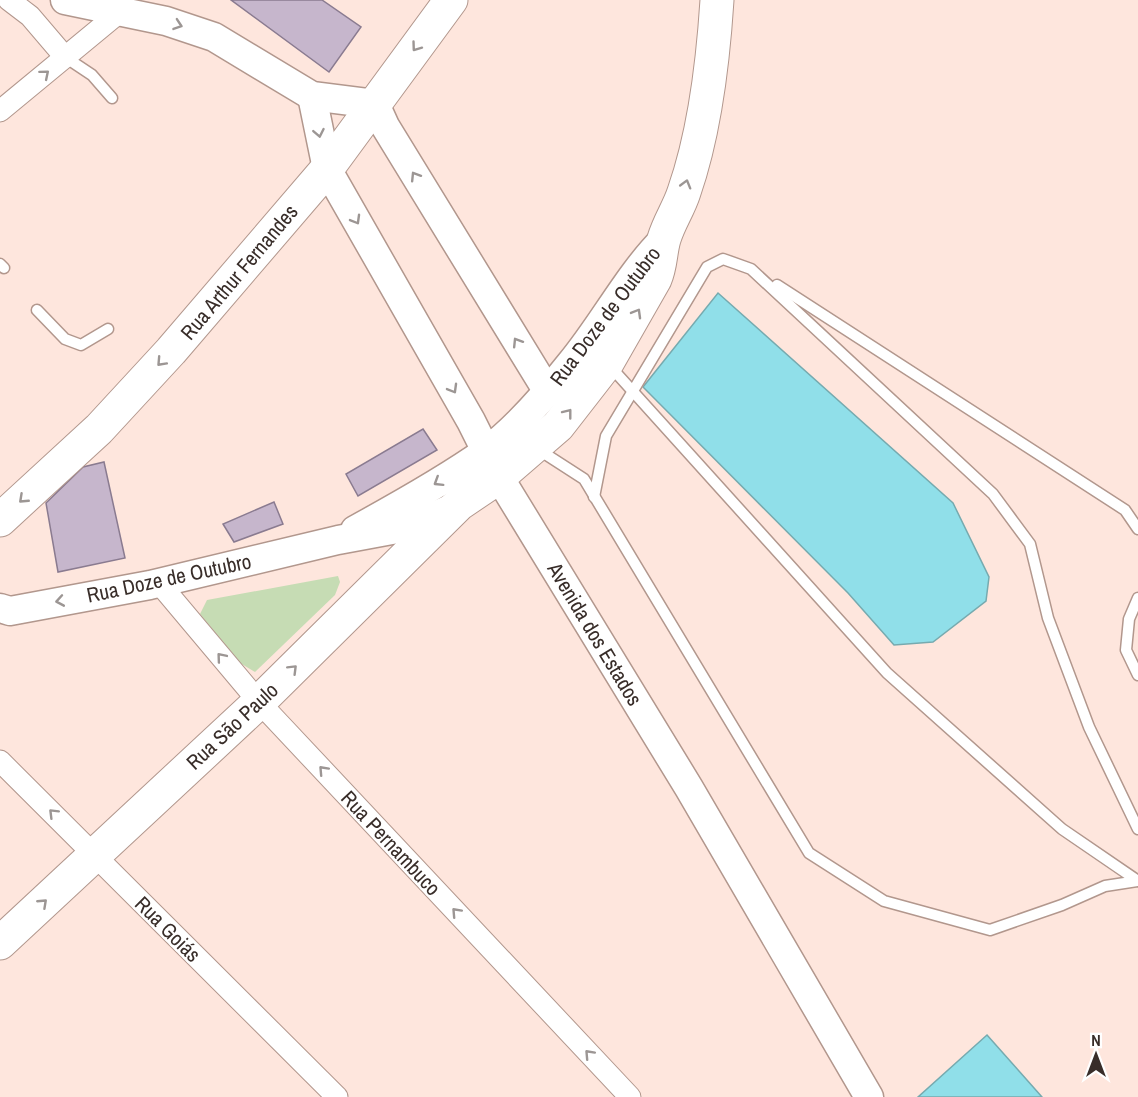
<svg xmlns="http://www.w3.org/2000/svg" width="1138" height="1097" font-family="'Archivo Narrow',sans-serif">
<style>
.green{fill:#c6dcb4}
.water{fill:#90dfe9;stroke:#76aaaf;stroke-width:1.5}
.building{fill:#c6b6cc;stroke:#8a7b90;stroke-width:1.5}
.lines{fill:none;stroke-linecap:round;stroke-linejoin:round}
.lane-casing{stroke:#b2978d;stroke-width:13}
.street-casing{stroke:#b2978d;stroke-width:23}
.secondary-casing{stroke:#b2978d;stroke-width:31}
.primary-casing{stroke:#b2978d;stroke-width:35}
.lane{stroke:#fff;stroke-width:10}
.street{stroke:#fff;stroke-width:21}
.secondary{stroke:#fff;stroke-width:28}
.primary{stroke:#fff;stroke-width:33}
.oneway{stroke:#9c9694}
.labels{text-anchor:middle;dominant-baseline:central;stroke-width:4.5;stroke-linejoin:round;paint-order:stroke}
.street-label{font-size:21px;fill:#382d29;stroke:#fff}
</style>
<rect width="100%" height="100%" fill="#fee6dd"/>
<polygon class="green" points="338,576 340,582 335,595 255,672 240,663 200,614 207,600"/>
<g class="water">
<polygon points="718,293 953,503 989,577 986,601 933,642 894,645 848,593 643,387"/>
<polygon points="987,1035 1042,1097 918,1097"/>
</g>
<g class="building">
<polygon points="231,0 322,0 361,27 329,72"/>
<polygon points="423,429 437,450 358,496 346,474"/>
<polygon points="104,462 125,558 58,572 46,503 83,467"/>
<polygon points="274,502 283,524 234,542 223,524"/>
</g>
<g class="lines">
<defs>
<g id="lane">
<polyline points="65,57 92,75 112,98"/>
<polyline points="0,264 4,268"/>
<polyline points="777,285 1125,510 1138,529"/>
<polyline points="37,310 65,339 81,345 108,329"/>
<polyline points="609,365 887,673 1062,829 1138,881"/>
<polyline points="536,448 584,479 809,853 884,901 990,930 1062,905 1105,886 1138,881"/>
<polyline points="594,497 606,436 707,267 723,259 751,269 993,494 1030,544 1048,618 1089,727 1138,829"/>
<polyline points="1138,598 1129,619 1126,650 1138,675"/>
</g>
<g id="street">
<polyline points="9,0 30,16 65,57"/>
<polyline points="0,111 121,11"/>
<polyline points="159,583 259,702 630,1097"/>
<polyline points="0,761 337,1097"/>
</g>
<g id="secondary">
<polyline points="65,0 166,21 214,37 312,96 375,104 385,126 548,392"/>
<polyline points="312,96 327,169 471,421 499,477 689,788 869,1097"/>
<path d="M355,530C399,506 444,481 485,452C514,431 548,392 571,363C604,323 628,275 664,239"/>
<polyline points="0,608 10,611 150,585 338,540 408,527 450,509"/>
</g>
<g id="primary">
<polyline points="0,520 99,429 171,351 327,169 451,0"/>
<path d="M0,943L259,702L459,504L499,477L558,426L607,363L655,279C661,265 660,253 664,239C669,222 679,208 684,192C705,132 713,63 717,0"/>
</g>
</defs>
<use href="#lane" class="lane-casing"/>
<use href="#street" class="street-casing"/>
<use href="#secondary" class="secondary-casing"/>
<use href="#primary" class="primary-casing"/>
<use href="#lane" class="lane"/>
<use href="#street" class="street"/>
<use href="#secondary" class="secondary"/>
<use href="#primary" class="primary"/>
</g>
<defs><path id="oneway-chevron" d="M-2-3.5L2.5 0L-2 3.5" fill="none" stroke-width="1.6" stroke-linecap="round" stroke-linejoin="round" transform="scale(1.5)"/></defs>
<g class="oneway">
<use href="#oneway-chevron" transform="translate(178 25) rotate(19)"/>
<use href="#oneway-chevron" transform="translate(416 47) rotate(126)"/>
<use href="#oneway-chevron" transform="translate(45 74) rotate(-40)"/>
<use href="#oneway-chevron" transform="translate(319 133) rotate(79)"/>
<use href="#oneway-chevron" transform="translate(415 176) rotate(-122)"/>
<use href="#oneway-chevron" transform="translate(686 184) rotate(-74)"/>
<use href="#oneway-chevron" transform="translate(356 220) rotate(60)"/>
<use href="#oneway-chevron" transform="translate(637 313) rotate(-60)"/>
<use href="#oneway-chevron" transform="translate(517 342) rotate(-122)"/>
<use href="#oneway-chevron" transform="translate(161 362) rotate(133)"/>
<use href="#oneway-chevron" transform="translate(453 389) rotate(60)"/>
<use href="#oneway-chevron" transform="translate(568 413) rotate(-52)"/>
<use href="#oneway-chevron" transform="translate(438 482) rotate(148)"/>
<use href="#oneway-chevron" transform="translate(23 499) rotate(137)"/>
<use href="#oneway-chevron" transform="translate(60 601) rotate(170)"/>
<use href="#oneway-chevron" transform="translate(221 657) rotate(-130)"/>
<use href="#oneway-chevron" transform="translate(293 669) rotate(-45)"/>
<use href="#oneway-chevron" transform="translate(323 770) rotate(-133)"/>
<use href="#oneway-chevron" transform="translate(53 813) rotate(-135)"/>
<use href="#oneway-chevron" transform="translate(43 903) rotate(-43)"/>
<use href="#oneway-chevron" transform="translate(456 912) rotate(-133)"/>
<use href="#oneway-chevron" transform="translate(589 1054) rotate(-133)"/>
</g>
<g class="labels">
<g class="street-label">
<text transform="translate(239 272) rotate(-50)">Rua Arthur Fernandes</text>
<text transform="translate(605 316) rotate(-53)">Rua Doze de Outubro</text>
<text transform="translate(169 578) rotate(-12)">Rua Doze de Outubro</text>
<text transform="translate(595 634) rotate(59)">Avenida dos Estados</text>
<text transform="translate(232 726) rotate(-43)">Rua São Paulo</text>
<text transform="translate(391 843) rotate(47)">Rua Pernambuco</text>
<text transform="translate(168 929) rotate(45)">Rua Goiás</text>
</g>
</g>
<g transform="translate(1096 1055)" stroke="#ffffff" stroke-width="4.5" paint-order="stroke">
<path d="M0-4.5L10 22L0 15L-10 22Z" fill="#382d29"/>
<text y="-9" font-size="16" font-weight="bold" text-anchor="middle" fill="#382d29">N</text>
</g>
</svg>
